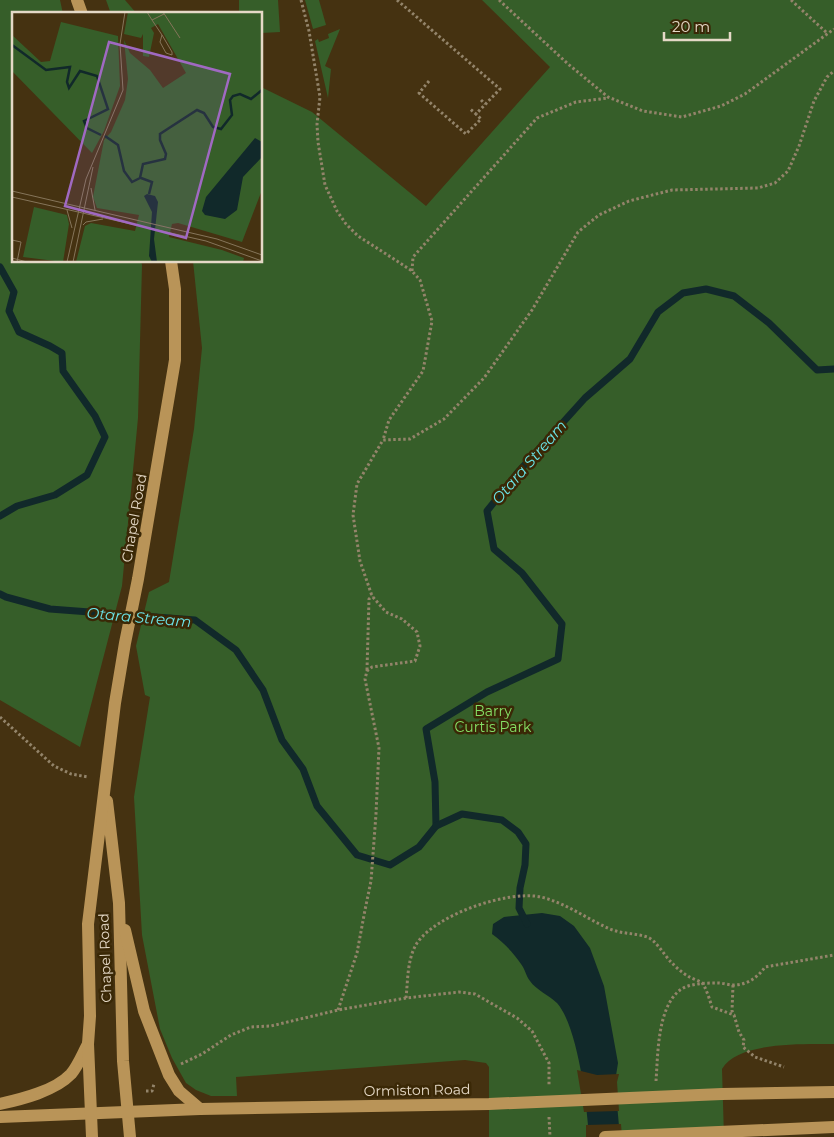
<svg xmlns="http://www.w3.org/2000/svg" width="834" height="1137" font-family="Montserrat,sans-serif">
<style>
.green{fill:#365e29}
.water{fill:#11292a}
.pier{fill:#453211}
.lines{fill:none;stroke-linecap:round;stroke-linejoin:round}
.stream{stroke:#11292a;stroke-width:7}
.path{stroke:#93846a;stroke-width:3;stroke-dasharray:2.5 2.5;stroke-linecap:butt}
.major{stroke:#b99458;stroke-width:12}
.labels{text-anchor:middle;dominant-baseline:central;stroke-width:5;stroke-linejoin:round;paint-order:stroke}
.street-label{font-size:14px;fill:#e5d9c7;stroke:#3a2806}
.park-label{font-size:14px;fill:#85e065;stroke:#3a2806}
.water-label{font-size:15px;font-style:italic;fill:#6be5e9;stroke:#3a2806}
.inset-river{fill:none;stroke:#11292a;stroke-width:2.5}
.inset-road{fill:none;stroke:#85755a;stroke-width:1}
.view{fill:#a069c2;fill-opacity:0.15;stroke:#a069c2;stroke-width:2.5}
.inset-edge{fill:none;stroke:#e5d9c7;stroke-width:2.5}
</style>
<rect width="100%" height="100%" fill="#453211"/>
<g class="green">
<polygon points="0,0 60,0 63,14 14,14 14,261 141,261 142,265 138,418 122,586 80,747 0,700"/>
<polygon points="106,0 125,0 137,14 111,14"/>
<polygon points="239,0 278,0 280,32 261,33 261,14 239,14"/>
<polygon points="305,0 319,0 326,25 313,29"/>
<path d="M482,0H834V1044C806,1044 738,1041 722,1069L724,1137H489V1067L486,1063L465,1060L236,1077L237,1096H211L196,1090L186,1083L172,1058L160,1029L142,935L134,797L150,697L145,695L136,646L149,592L169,582L194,429L202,348L193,261H261V87L312,112L426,206L550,67Z"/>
<polygon points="340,29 325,66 331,69 328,98 315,41 318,39 319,42 329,38 328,34"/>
</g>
<path class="water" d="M542,913L560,916L574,926L590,948L604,986L618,1063L615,1082L620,1137H589C587,1105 578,1027 557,1003C549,995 536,990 530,981C526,976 525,969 521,964C513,952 504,943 492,934L493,924L504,917Z"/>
<g class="pier">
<polygon points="577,1070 597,1075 619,1074 617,1082 619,1111 584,1112"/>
<polygon points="621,1124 622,1137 586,1137 586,1125"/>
</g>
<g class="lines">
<g class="stream">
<polyline points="0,267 14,292 9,311 19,332 50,346 62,353 63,371 95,416 105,437 87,475 55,495 17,506 0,516"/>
<polyline points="0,594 6,597 50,609 195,620 236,650 263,690 282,740 303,769 317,806 357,855 390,865 419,847 436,826 435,782 426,729 487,692 558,659 562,624 522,573 494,549 487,511 519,471 585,398 630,359 658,312 683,293 706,289 734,296 769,323 817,370 834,369"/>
<polyline points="436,826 462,814 502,820 518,832 526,844 525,865 520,888 519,908 527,924"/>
</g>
<g class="path">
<polyline points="301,0 309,31 320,97 317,124 318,142 325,185 337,211 346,224 358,236 397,261 412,271 420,280 432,321 423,371 389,420 383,440"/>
<polyline points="397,0 500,89 476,114 469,108"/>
<polyline points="499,0 568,64 608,97 643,111 682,117 721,106 745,94 834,29"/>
<polyline points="791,0 827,33"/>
<polyline points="429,81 419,93 466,134 481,119 476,114"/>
<polyline points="481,100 485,104"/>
<polyline points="412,271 413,257 537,118 576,102 608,98"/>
<polyline points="367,670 369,599 372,596"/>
<polyline points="0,717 54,766 71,774 88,777"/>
<polyline points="733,985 732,1011 734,1014"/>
<path d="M406,998C408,980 407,959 417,943C437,914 508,890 541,897C566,903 587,919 610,929C622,934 635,933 647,937C656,940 664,955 671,962C676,967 682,973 688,976C692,979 698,980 702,983C706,987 710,1001 712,1007L734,1015L739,1032L744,1040L743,1047L755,1057L784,1067"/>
<polyline points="338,1010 357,953 365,910 371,881 376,814 379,748 365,679 367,671 372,667 415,661 420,646 417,632 402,619 386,612 372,596 360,561 353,515 357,484 383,440 410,439 444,419 484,378 532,310 578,232 599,215 629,201 672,190 758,188 775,183 788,171 799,146 814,101 827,77 834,71"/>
<polyline points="181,1064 202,1054 231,1035 251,1027 271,1026 338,1010 406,998 459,992 475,994 517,1018 532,1031 549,1063 549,1086"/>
<path d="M656,1081C658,1055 657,1008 680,990C690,983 706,983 718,983C723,983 728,985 733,985C747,985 757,978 765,967L834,955"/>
<polyline points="146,1091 152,1091 154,1084"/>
<polyline points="549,1117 550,1137"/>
</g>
<g class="major">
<polyline points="77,0 82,14"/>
<polyline points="107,801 119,903 123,1061 130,1137"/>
<polyline points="125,930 144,1011 169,1075 179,1091 200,1109"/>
<path d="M0,1104C22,1099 55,1091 71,1074C78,1066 83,1053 88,1044"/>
<polyline points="0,1117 200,1109 489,1104 722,1094 834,1092"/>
<polyline points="92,1137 88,1044 90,1016 88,924 115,703 125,643 138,579 175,360 175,289 171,261"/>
<polyline points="605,1137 834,1127"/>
</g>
</g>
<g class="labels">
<g class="street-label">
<text transform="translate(134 518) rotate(-80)">Chapel Road</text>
<text transform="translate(105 958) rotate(-92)">Chapel Road</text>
<text transform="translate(417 1090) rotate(-1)">Ormiston Road</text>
</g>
<g class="park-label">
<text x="493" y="711">Barry<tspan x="493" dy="16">Curtis Park</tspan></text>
</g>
<g class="water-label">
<text transform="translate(529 462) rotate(-49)">Otara Stream</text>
<text transform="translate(139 617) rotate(5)">Otara Stream</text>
</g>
</g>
<g transform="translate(12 12)">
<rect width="250" height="250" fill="#453211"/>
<path d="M116,0H250V178L230,230L166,211L160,212L157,225L210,238L232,246L231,250H64L73,214L79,211L123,219L127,203L85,196L81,185L92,128L99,120L113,88L116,67L112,28L118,41L138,58L151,76L174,61L146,12L139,16L142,21L137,45L131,44V22L129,26L112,22ZM49,10L106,24L108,74L92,119L80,141L0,59V23L29,50L38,49ZM22,195L55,203L57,212L51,250L11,245Z" fill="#365e29"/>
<path d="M243,126L250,130V145L231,165L225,198L213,207L193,203L190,199L194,185ZM135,182L143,184L146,190L142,227L145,250H140L137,244L140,200L132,184Z" fill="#11292a"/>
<path class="inset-river" d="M0,33L34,58L58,55L55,70L57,76L68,59L85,64L96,97L72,109L75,116L89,123M93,124L106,133L112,159L120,170L128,166L131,152L153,147L154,142L148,128V122L154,118L185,98L192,101L201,115L209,117L220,103L218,88L221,84L228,82L239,87L250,78M129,166L140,170L137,182"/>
<path class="inset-road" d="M135,0L140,8L152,2M151,0L168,26M140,8L150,23L160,40V43L154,41L148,30L150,23M79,176L83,198M0,179L205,227L250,243M0,185L194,229L250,249M55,198L60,216M71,213L74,210L91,207M0,228L9,230L5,250M0,246L15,250M55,250L74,167L111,78L108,32L113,0M61,250L81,155"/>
<path class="view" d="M97,30L218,62L174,226L53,194Z"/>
<rect width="250" height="250" class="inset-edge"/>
</g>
<path d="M664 32v8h66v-8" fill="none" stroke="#e5d9c7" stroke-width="2.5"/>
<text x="672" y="32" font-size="15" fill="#e5d9c7" stroke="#3a2806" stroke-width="4" paint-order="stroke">20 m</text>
</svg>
